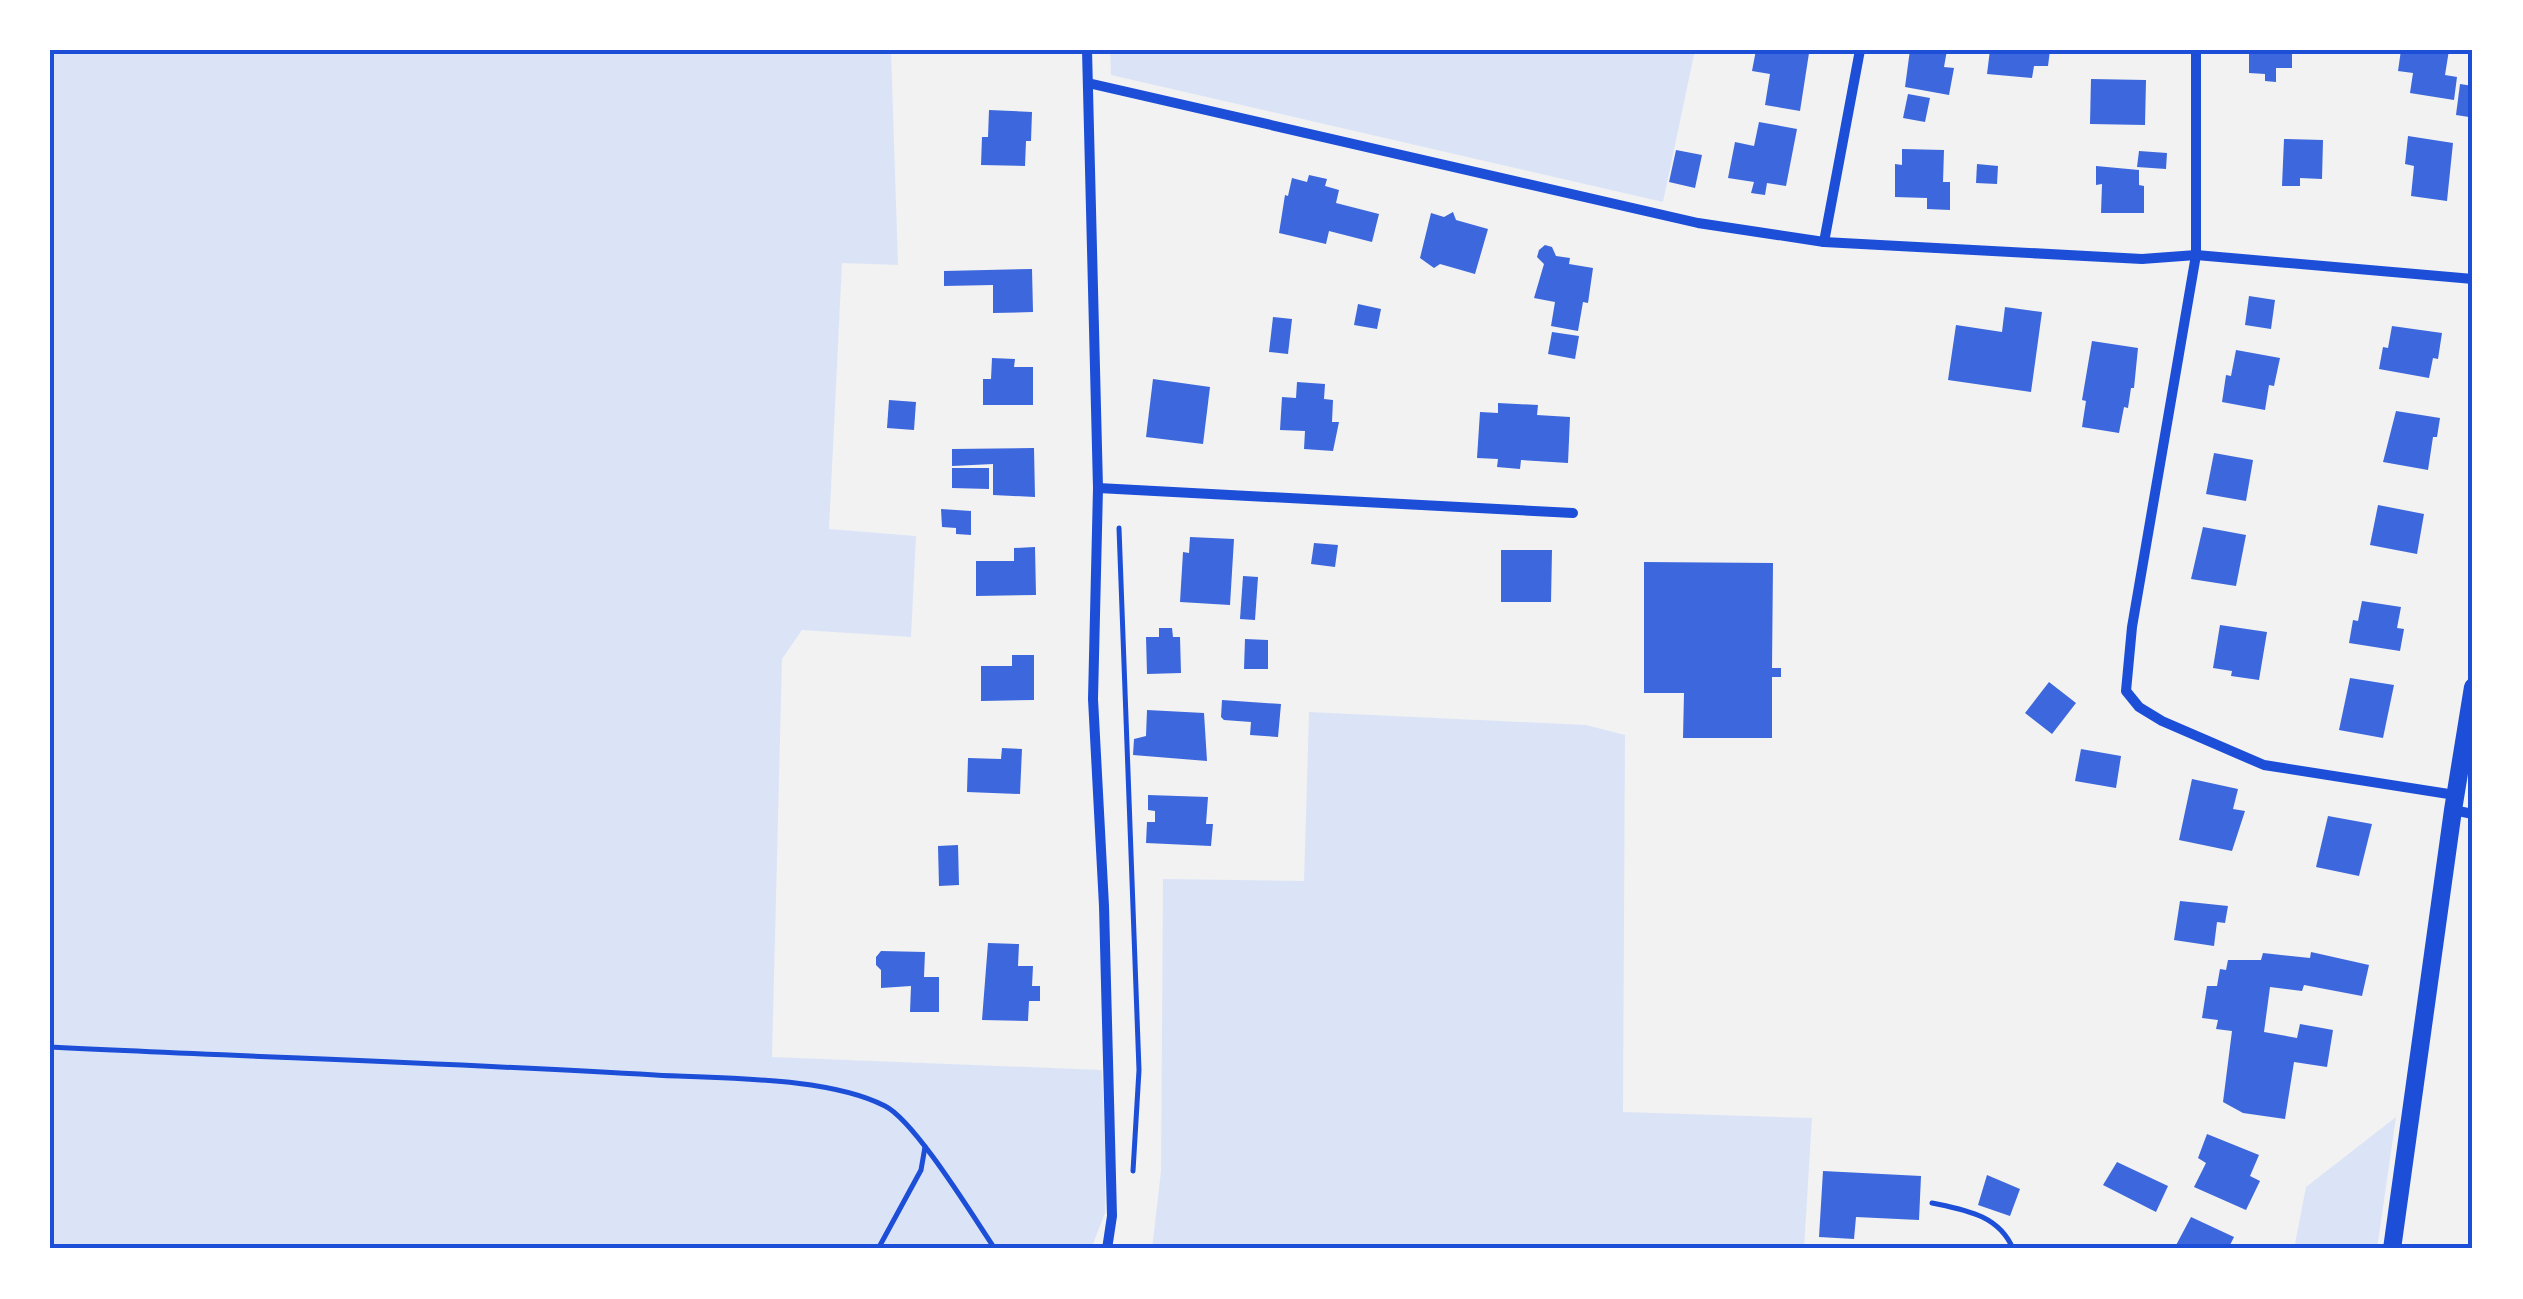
<svg xmlns="http://www.w3.org/2000/svg" width="2523" height="1299" font-family="'Fira Sans',sans-serif">
<style>
.green{fill:#dbe4f7}
.building{fill:#3d67dc}
.lines{fill:none;stroke-linecap:round;stroke-linejoin:round}
.path{stroke:#1d4ed8;stroke-width:5}
.minor{stroke:#1d4ed8;stroke-width:10}
.tertiary{stroke:#1d4ed8;stroke-width:18}
.neatline{fill:none;stroke:#1d4ed8;stroke-width:4}
</style>
<rect width="100%" height="100%" fill="#f2f2f2"/>
<g class="green">
<polygon points="50,50 891,50 898,265 842,263 829,529 916,536 911,637 802,630 782,659 772,1057 1102,1070 1106,1164 1105,1213 1091,1249 50,1249"/>
<polygon points="1110,50 1695,50 1663,202 1111,75"/>
<polygon points="1309,712 1586,725 1625,735 1623,1112 1812,1118 1804,1249 1152,1249 1161,1171 1163,879 1304,881"/>
<polygon points="2396,1117 2377,1249 2294,1249 2306,1187"/>
</g>
<g class="building">
<polygon points="1756,50 1809,53 1800,111 1765,105 1770,74 1752,71"/>
<polygon points="1910,50 1947,50 1944,67 1954,68 1949,95 1905,87"/>
<polygon points="1990,50 2050,50 2048,66 2034,66 2032,78 1987,74"/>
<polygon points="2249,50 2292,50 2292,68 2276,68 2276,82 2265,81 2265,74 2249,73"/>
<polygon points="2401,50 2449,50 2445,75 2457,77 2454,100 2410,93 2413,73 2398,71"/>
<polygon points="2091,79 2146,80 2145,125 2090,124"/>
<polygon points="2460,84 2473,86 2469,117 2456,115"/>
<polygon points="1908,94 1930,98 1925,122 1903,118"/>
<polygon points="989,110 1032,112 1031,141 1026,141 1025,166 981,165 982,137 988,137"/>
<polygon points="1759,122 1797,129 1786,186 1767,183 1765,195 1751,193 1754,182 1728,178 1735,142 1754,146"/>
<polygon points="2408,136 2453,143 2447,201 2411,196 2414,166 2405,164"/>
<polygon points="2284,139 2323,140 2322,179 2300,178 2300,186 2282,186"/>
<polygon points="1902,149 1944,150 1943,182 1950,182 1950,210 1927,209 1927,198 1895,197 1895,164 1902,165"/>
<polygon points="1676,150 1702,155 1695,188 1669,182"/>
<polygon points="2139,151 2167,153 2166,169 2137,167"/>
<polygon points="1977,164 1998,166 1997,184 1976,183"/>
<polygon points="2096,166 2139,170 2139,185 2144,186 2144,213 2101,213 2102,184 2096,185"/>
<polygon points="1309,175 1327,179 1325,186 1339,190 1336,203 1379,214 1372,242 1329,231 1326,244 1279,233 1285,195 1288,196 1292,178 1307,182"/>
<polygon points="1453,212 1456,220 1488,229 1475,274 1440,264 1434,268 1420,258 1431,213 1444,217"/>
<polygon points="1545,245 1552,247 1556,256 1570,258 1569,264 1593,268 1588,303 1583,302 1578,331 1551,326 1555,302 1534,298 1544,264 1537,257 1539,250"/>
<polygon points="1032,269 1033,312 993,313 993,285 944,286 944,271"/>
<polygon points="2249,296 2275,300 2271,329 2245,325"/>
<polygon points="1358,304 1381,309 1377,329 1354,325"/>
<polygon points="2005,307 2042,312 2031,392 1948,380 1956,325 2002,332"/>
<polygon points="1273,317 1292,319 1288,354 1269,352"/>
<polygon points="2392,326 2442,333 2438,359 2433,358 2429,378 2379,369 2383,347 2388,348"/>
<polygon points="1552,332 1579,336 1575,359 1548,354"/>
<polygon points="2092,341 2138,348 2134,388 2131,388 2128,408 2124,407 2119,433 2082,427 2086,401 2082,400"/>
<polygon points="2236,350 2280,358 2274,386 2269,385 2265,410 2222,402 2226,375 2231,376"/>
<polygon points="992,358 1015,359 1014,367 1033,367 1033,405 983,405 983,379 991,379"/>
<polygon points="1153,379 1210,387 1203,444 1146,437"/>
<polygon points="1297,382 1325,384 1324,399 1333,400 1332,422 1339,422 1333,451 1304,449 1305,431 1280,430 1282,397 1296,398"/>
<polygon points="889,400 916,402 914,430 887,428"/>
<polygon points="1498,403 1538,405 1537,415 1570,417 1568,463 1521,460 1520,469 1497,467 1498,459 1477,458 1480,412 1498,413"/>
<polygon points="2396,411 2440,418 2437,437 2433,437 2428,470 2383,462"/>
<polygon points="1034,448 1035,497 993,495 993,464 952,466 952,449"/>
<polygon points="2214,453 2253,460 2246,501 2206,494"/>
<polygon points="952,468 989,468 989,489 952,488"/>
<polygon points="2378,505 2424,514 2417,554 2370,545"/>
<polygon points="941,509 971,511 971,535 956,534 956,528 942,527"/>
<polygon points="2203,527 2246,535 2236,586 2191,579"/>
<polygon points="1190,537 1234,539 1230,605 1180,602 1183,552 1189,553"/>
<polygon points="1314,543 1338,545 1335,567 1311,564"/>
<polygon points="1035,547 1036,595 976,596 976,561 1014,561 1014,548"/>
<polygon points="1501,550 1552,550 1551,602 1501,602"/>
<polygon points="1644,562 1773,563 1772,668 1781,668 1781,677 1772,677 1772,738 1683,738 1684,693 1644,693"/>
<polygon points="1243,576 1258,577 1255,620 1240,619"/>
<polygon points="2362,601 2401,607 2397,628 2404,629 2400,651 2349,643 2353,620 2358,621"/>
<polygon points="2220,625 2267,632 2259,680 2231,676 2232,671 2213,668"/>
<polygon points="1159,628 1172,628 1173,637 1180,637 1181,673 1147,674 1146,637 1159,637"/>
<polygon points="1245,639 1268,640 1268,669 1244,669"/>
<polygon points="1012,655 1034,655 1034,700 981,701 981,666 1012,666"/>
<polygon points="2350,678 2394,685 2383,738 2339,730"/>
<polygon points="2049,682 2076,703 2052,734 2025,713"/>
<polygon points="1222,700 1281,704 1278,737 1250,735 1251,722 1224,720 1221,717"/>
<polygon points="1147,710 1204,713 1207,761 1133,755 1134,739 1146,736"/>
<polygon points="1002,748 1022,749 1020,794 967,792 968,758 1001,759"/>
<polygon points="2081,749 2121,756 2116,788 2075,781"/>
<polygon points="2192,779 2238,789 2233,809 2245,811 2232,851 2179,840"/>
<polygon points="1148,795 1208,797 1206,824 1213,824 1211,846 1146,843 1147,822 1155,822 1155,811 1148,810"/>
<polygon points="2328,816 2372,824 2359,876 2316,867"/>
<polygon points="958,845 959,885 939,886 938,846"/>
<polygon points="2180,901 2228,906 2225,923 2217,922 2214,946 2174,940"/>
<polygon points="988,943 1019,944 1018,966 1033,966 1032,986 1040,986 1040,1001 1029,1001 1028,1021 982,1020"/>
<polygon points="881,951 925,952 924,977 939,977 939,1012 910,1012 911,986 881,988 881,970 876,965 876,957"/>
<polygon points="2311,952 2369,965 2362,996 2304,985 2302,991 2270,987 2264,1032 2297,1038 2300,1024 2333,1030 2327,1067 2294,1062 2285,1119 2243,1113 2223,1102 2232,1031 2216,1029 2218,1020 2202,1018 2207,986 2217,986 2220,969 2226,970 2228,960 2261,960 2263,953 2310,958"/>
<polygon points="2207,1134 2259,1155 2250,1176 2260,1181 2246,1210 2194,1187 2206,1163 2198,1158"/>
<polygon points="2117,1162 2168,1186 2156,1212 2103,1185"/>
<polygon points="1823,1171 1921,1176 1919,1220 1856,1217 1854,1239 1819,1237"/>
<polygon points="1987,1175 2020,1189 2010,1216 1978,1205"/>
<polygon points="2191,1217 2234,1237 2228,1249 2174,1249"/>
</g>
<g class="lines">
<g class="path">
<polyline points="1119,528 1139,1070 1133,1171"/>
<path d="M50,1047C251,1057 453,1063 655,1075C721,1079 827,1076 885,1106C915,1121 974,1218 995,1249"/>
<path d="M1932,1203C1965,1210 1999,1215 2013,1249"/>
<polyline points="878,1249 921,1170 925,1147"/>
</g>
<g class="minor">
<polyline points="1087,50 1098,488 1093,699 1104,906 1112,1216 1107,1249"/>
<polyline points="2196,50 2196,255 2132,627 2126,691 2139,707 2162,721 2264,765 2455,795"/>
<polyline points="1088,83 1698,223 1824,242 2142,259 2196,255 2473,279"/>
<polyline points="1824,242 1860,50"/>
<polyline points="1098,488 1573,513"/>
<polyline points="2453,810 2473,814"/>
</g>
<polyline class="tertiary" points="2392,1249 2453,810 2473,687"/>
</g>
<rect width="2523" height="1299" fill="none" stroke="#ffffff" stroke-width="105"/>
<rect x="52" y="52" width="2418" height="1194" class="neatline"/>
</svg>
